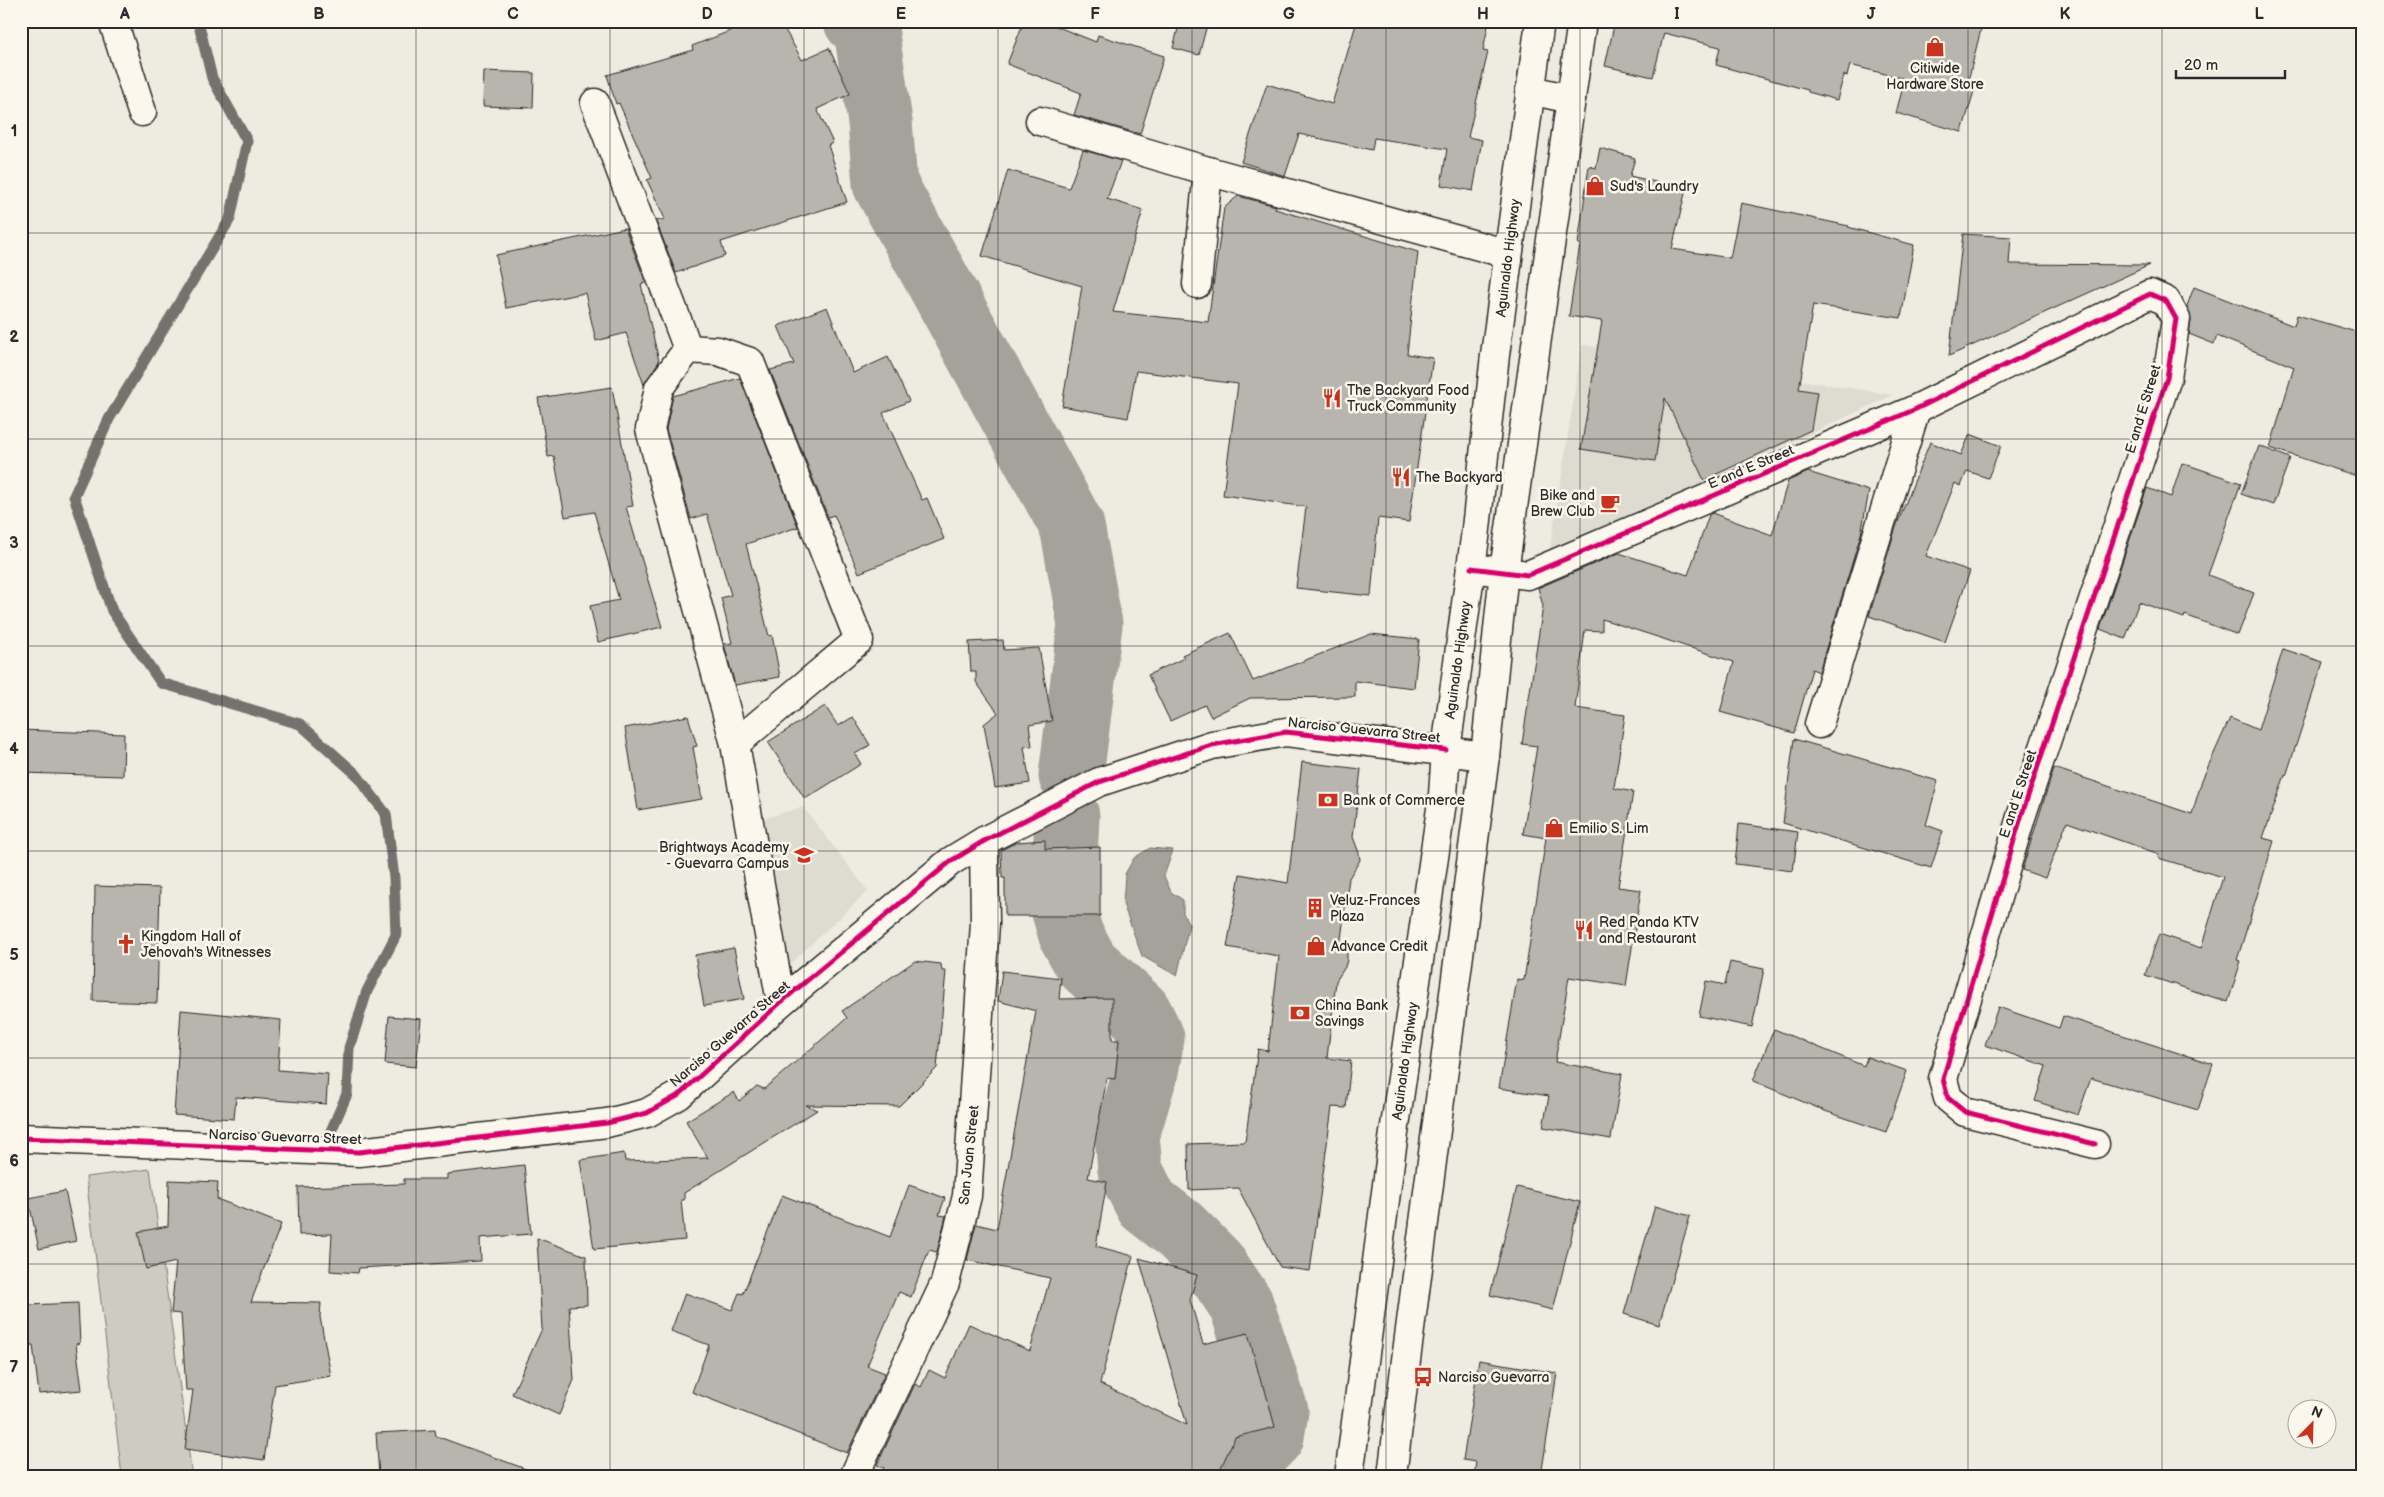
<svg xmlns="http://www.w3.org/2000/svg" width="2384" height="1497" font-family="'Balsamiq Sans',sans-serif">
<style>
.built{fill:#dedbd1}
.green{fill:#cecbc2;stroke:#7c7b76}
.water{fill:#a4a29a;stroke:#74726e}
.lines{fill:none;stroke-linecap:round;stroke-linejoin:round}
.stream{stroke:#74726e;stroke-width:11}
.river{stroke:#a4a29a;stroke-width:65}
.building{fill:#b8b5ae;stroke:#2b2b2b}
.minor-casing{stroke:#2b2b2b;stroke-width:31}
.highway-casing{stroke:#2b2b2b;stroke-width:31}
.minor{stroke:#fbf7ec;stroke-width:28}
.highway{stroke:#fbf7ec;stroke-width:28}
.cycleway-casing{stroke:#fbf7ec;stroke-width:8}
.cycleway{stroke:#d6006c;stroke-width:5}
.grid{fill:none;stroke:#2b2b2b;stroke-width:1;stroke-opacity:0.55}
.labels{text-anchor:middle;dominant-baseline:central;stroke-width:5;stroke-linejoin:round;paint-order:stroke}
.poi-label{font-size:14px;fill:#2b2b2b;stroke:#fbf7ec;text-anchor:start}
.street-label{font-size:14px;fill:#2b2b2b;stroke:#fbf7ec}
.neatline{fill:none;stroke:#2b2b2b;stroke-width:2}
.grid-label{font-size:16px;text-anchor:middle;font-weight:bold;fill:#2b2b2b}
</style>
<rect width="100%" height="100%" fill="#eeebe0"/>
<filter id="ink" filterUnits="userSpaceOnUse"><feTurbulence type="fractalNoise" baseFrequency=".02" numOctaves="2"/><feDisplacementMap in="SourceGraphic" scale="10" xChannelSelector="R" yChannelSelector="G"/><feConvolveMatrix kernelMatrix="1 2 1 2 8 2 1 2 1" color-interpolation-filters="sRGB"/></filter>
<g filter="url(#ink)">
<g class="built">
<polygon points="1582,345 1893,395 1549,556"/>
<polygon points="803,807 868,891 789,965 762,819"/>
</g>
<polygon class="green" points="150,1169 192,1476 122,1476 86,1177"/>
<polygon class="water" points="1150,848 1173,850 1164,876 1171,892 1183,900 1183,913 1189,925 1177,976 1142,956 1123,904 1125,874 1134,858"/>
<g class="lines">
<g class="stream">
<polyline points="198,21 212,78 247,141 230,219 109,419 74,496 112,611 161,683 300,724 356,774 386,814 394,878 396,935 367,991 349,1048 347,1094 328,1138"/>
<polyline points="1070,781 1071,776"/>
</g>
<g class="river">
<polyline points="856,21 866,29 880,122 885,184 1072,526 1090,624 1071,776"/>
<polyline points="1067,816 1063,908 1071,935 1087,964 1139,1012 1152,1038 1146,1071 1127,1135 1130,1170 1147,1204 1179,1229 1214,1264 1241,1304 1276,1411 1272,1436 1233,1476"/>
</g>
</g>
<g class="building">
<polygon points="724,21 780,21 802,60 829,48 850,94 817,109 833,143 828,145 847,202 721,242 725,256 676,273 656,221 665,219 647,180 652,178 619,103 616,104 607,75 693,50 692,46 730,31"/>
<polygon points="1024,21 1043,21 1096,42 1098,35 1164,56 1140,134 1074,115 1081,93 1007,64"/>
<polygon points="1180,21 1208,21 1199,55 1173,48"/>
<polygon points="1357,21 1489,21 1483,51 1488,52 1468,137 1482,140 1473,191 1441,185 1447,149 1374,138 1372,150 1299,134 1285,176 1241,162 1267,84 1332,104"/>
<polygon points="1615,21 1983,21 1966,89 1974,91 1962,132 1896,113 1905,79 1850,65 1847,76 1844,75 1837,100 1808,92 1808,90 1716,65 1720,47 1664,33 1653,77 1605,66"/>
<polygon points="484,71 534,73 533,108 483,106"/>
<polygon points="1600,148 1635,158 1630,176 1686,189 1672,249 1730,258 1741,203 1849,226 1848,227 1914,245 1901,318 1813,305 1799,389 1817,392 1811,430 1704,480 1665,398 1655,461 1581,449 1602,321 1569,316 1580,244 1578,244 1589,166 1596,168"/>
<polygon points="1083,150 1121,161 1107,199 1143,210 1113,312 1208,322 1224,208 1238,196 1276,206 1275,209 1418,252 1407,354 1433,358 1409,522 1378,518 1371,596 1296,588 1306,507 1223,495 1238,384 1136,371 1128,418 1062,406 1082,286 982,256 1008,170 1069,188"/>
<polygon points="625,228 646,283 641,284 659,361 644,385 626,333 596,341 585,293 506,308 496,255"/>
<polygon points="1963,234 2011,237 2009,264 2150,265 1949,356"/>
<polygon points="2194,287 2294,326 2297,315 2363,334 2363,478 2270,448 2294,367 2217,336 2214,344 2189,334 2191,321 2187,306"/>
<polygon points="827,307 853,373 888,357 909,401 883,413 922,500 927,498 944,539 859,573 834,515 828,517 770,370 794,364 778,326"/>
<polygon points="740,378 798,527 746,544 769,636 772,635 780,677 735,685 724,644 732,643 721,598 731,595 707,514 691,519 666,429 673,396"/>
<polygon points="612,387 633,506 626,507 662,627 598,642 590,606 619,600 594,512 565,517 554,456 548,457 538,398"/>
<polygon points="1970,434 2001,446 1988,478 1967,471 1961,486 1955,483 1926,556 1970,571 1945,642 1869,616 1896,527 1930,442 1961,455"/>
<polygon points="2259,446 2290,458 2273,505 2241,494"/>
<polygon points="2182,463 2241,483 2208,575 2254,593 2238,635 2185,615 2184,618 2139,602 2125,639 2100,629 2147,488 2171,497"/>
<polygon points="1808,472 1869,491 1861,534 1823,658 1819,672 1812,669 1794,733 1720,712 1734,662 1602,619 1602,631 1585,630 1575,708 1625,715 1614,788 1633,792 1618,887 1641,890 1626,986 1569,977 1555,1062 1622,1074 1611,1139 1543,1127 1549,1096 1499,1088 1517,979 1524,980 1546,838 1523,834 1537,746 1522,744 1543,606 1538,588 1619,553 1688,575 1709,515 1712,513 1772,535 1788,481"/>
<polygon points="1230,633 1253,681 1371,634 1419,639 1414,688 1355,681 1355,697 1250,698 1211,717 1205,705 1170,721 1148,675 1184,658 1182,655"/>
<polygon points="1003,640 1004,650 1039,648 1052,721 1029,725 1032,746 1024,747 1030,783 995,788 984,724 998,713 976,682 976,672 971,672 969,642"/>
<polygon points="2283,649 2323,662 2286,776 2285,775 2263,838 2274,841 2237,960 2241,961 2228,1002 2145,975 2159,934 2201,948 2223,877 2158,858 2159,854 2067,822 2045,878 2022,870 2054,768 2192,814 2202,780 2230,718 2258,730"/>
<polygon points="825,706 838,726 853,717 870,745 855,754 861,764 805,799 768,742"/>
<polygon points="688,716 697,746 693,747 702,799 638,810 625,728"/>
<polygon points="21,730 124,734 123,776 21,773"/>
<polygon points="1794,739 1938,781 1926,825 1943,831 1931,868 1783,823"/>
<polygon points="1302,762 1361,769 1353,837 1359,853 1360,860 1349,878 1341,939 1347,953 1347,960 1345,967 1336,981 1327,1058 1351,1061 1346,1108 1332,1107 1310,1271 1280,1267 1238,1188 1189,1190 1188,1144 1245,1142 1258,1049 1268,1051 1279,956 1227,947 1240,874 1288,883"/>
<polygon points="1739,824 1798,832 1793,871 1735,864"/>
<polygon points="1045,840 1045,849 1100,847 1100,916 1005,916 1005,878 1002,878 1001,850 1017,842"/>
<polygon points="95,886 160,888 157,1003 93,1001"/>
<polygon points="734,948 744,999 704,1006 695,955"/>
<polygon points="915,961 941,964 942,971 946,971 937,1068 899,1106 806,1105 817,1110 684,1193 684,1200 681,1200 685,1240 594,1249 580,1160 624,1153 625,1161 708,1158 686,1121 734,1092 739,1101 757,1086 764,1089 847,1018 842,1011"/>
<polygon points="1730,962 1764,969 1752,1027 1699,1016 1706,981 1725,985"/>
<polygon points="1002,971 1061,978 1059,999 1112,998 1112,1040 1119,1040 1115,1079 1107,1078 1088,1178 1107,1182 1096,1246 1133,1256 1100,1384 1187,1425 1139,1258 1197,1275 1190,1300 1203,1344 1248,1333 1262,1386 1264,1386 1275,1427 1235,1437 1217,1476 881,1476 884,1468 877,1465 915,1384 921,1387 929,1370 945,1378 969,1324 1030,1351 1050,1278 967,1260 976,1224 997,1229 1036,1011 998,1001"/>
<polygon points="1998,1007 2059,1028 2063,1016 2213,1064 2198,1110 2091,1078 2078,1115 2035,1101 2046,1066 1985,1045"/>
<polygon points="181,1010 281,1020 278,1070 328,1074 326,1104 236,1097 234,1119 174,1115"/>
<polygon points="389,1016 421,1019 416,1067 385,1064"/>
<polygon points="1774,1029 1864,1066 1867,1057 1907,1071 1886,1132 1825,1111 1753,1081"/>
<polygon points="524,1165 531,1234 480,1238 481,1261 359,1268 358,1273 330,1271 332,1234 299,1235 298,1187 404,1184 404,1179 447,1179 447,1174"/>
<polygon points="169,1180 218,1182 217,1199 281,1224 251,1302 321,1303 320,1317 331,1376 275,1385 264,1460 185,1449 193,1390 186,1390 181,1314 171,1313 176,1262 146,1269 138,1232 168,1226"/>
<polygon points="909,1185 945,1198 939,1215 946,1216 937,1252 929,1250 911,1297 899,1292 867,1366 885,1373 847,1453 692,1392 709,1345 671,1331 685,1293 732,1310 739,1293 743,1294 782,1195 890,1237"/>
<polygon points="1517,1187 1580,1202 1553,1310 1490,1295"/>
<polygon points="65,1191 76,1241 39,1249 28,1198"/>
<polygon points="1655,1206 1690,1216 1659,1325 1624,1314"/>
<polygon points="537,1238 586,1256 587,1305 569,1306 574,1380 559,1415 512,1394 542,1329"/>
<polygon points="78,1303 80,1343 76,1344 82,1390 39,1394 33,1345 30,1345 28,1305"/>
<polygon points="1479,1360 1557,1373 1541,1476 1474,1476 1476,1462 1463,1460"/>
<polygon points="435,1430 436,1436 534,1472 534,1476 379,1476 376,1433"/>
</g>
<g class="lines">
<defs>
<g id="minor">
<polyline points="113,21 142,112"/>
<polyline points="1530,90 1571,99"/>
<polyline points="595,103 688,349 718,351 750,362 859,640 735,744"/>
<polyline points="1040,121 1208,171 1508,254"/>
<polyline points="1197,284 1208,171"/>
<polyline points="688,349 659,388 650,429 735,744 781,1002"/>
<polyline points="1471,568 1528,575 1916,409 2150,294 2166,301 2176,319 2167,378 2021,817 1943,1079 1948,1098 1965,1112 2095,1144"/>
<polyline points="1819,724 1916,409"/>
<polyline points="21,1138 359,1152 607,1123 647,1113 679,1095 781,1002 951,861 984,841 1099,782 1212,745 1286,732 1485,756"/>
<polyline points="854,1476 945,1283 967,1196 985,923 984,841"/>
</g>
<g id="highway">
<polyline points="1349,1476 1391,1154 1443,795 1446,750 1475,538 1495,355 1540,21"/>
<polyline points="1392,1476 1406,1360 1485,756 1504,571 1582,21"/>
</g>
</defs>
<use href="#minor" class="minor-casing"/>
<use href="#highway" class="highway-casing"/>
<use href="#minor" class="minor"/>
<use href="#highway" class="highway"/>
<defs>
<g id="cycleway">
<polyline points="1471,568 1528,575 1916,409 2150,294 2166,301 2176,319 2167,378 2021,817 1943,1079 1948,1098 1965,1112 2095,1144"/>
<polyline points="21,1138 359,1152 607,1123 647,1113 679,1095 781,1002 951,861 984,841 1099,782 1212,745 1286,732 1446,750"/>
</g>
</defs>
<use href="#cycleway" class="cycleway-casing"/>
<use href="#cycleway" class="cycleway"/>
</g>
</g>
<path class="grid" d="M222,21V1476M416,21V1476M610,21V1476M804,21V1476M998,21V1476M1192,21V1476M1386,21V1476M1580,21V1476M1774,21V1476M1968,21V1476M2162,21V1476M21,233H2363M21,439H2363M21,646H2363M21,851H2363M21,1058H2363M21,1264H2363"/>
<defs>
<symbol id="shop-bare" viewBox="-9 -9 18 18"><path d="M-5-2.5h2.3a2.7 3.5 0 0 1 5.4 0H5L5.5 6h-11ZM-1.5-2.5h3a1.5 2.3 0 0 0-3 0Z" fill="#c8321e" stroke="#fbf7ec" stroke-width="2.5" paint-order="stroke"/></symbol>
<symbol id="restaurant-bare" viewBox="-9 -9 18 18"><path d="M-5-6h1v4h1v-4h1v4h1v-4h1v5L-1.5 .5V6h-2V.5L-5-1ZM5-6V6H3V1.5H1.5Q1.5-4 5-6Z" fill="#c8321e" stroke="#fbf7ec" stroke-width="2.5" paint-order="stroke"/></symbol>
<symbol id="cafe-bare" viewBox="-9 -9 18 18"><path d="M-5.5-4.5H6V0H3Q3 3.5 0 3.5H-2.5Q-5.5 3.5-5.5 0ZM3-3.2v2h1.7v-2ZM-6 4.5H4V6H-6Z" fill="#c8321e" stroke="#fbf7ec" stroke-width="2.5" paint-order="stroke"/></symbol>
<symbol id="bank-bare" viewBox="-9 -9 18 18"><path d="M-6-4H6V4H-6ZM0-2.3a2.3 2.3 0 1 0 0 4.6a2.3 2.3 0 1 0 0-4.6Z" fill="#c8321e" stroke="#fbf7ec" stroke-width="2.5" paint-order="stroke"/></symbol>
<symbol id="school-bare" viewBox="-9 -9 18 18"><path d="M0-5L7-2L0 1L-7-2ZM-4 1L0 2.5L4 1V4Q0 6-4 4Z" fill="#c8321e" stroke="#fbf7ec" stroke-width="2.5" paint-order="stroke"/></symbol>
<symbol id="building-bare" viewBox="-9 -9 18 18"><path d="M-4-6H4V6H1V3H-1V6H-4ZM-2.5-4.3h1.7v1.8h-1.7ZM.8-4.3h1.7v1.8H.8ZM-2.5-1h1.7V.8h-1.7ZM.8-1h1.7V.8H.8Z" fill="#c8321e" stroke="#fbf7ec" stroke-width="2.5" paint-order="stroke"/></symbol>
<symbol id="church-bare" viewBox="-9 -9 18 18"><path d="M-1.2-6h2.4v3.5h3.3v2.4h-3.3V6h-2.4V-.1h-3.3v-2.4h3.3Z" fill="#c8321e" stroke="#fbf7ec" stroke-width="2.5" paint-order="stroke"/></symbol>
<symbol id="bus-bare" viewBox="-9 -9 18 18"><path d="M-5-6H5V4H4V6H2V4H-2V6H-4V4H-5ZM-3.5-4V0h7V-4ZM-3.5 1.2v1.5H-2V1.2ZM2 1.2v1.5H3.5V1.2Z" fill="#c8321e" stroke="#fbf7ec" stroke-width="2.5" paint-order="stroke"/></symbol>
</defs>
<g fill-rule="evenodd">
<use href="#shop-bare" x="1921" y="33" width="28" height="28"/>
<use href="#shop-bare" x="1581" y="172" width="28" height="28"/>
<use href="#restaurant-bare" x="1318" y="384" width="28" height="28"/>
<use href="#restaurant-bare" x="1387" y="463" width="28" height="28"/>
<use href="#cafe-bare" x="1596" y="489" width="28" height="28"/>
<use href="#bank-bare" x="1314" y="786" width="28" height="28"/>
<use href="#shop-bare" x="1540" y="814" width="28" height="28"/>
<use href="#school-bare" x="790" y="841" width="28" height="28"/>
<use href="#building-bare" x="1301" y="894" width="28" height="28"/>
<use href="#restaurant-bare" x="1570" y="916" width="28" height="28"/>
<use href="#church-bare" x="112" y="930" width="28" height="28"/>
<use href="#shop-bare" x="1302" y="932" width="28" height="28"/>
<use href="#bank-bare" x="1286" y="999" width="28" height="28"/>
<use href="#bus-bare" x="1409" y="1363" width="28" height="28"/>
</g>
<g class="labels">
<g class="poi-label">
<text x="1935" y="68" text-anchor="middle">Citiwide<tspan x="1935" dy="16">Hardware Store</tspan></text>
<text x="1610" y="186">Sud's Laundry</text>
<text x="1347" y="390">The Backyard Food<tspan x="1347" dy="16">Truck Community</tspan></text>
<text x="1416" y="477">The Backyard</text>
<text x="1595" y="495" text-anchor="end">Bike and<tspan x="1595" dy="16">Brew Club</tspan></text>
<text x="1343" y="800">Bank of Commerce</text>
<text x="1569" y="828">Emilio S. Lim</text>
<text x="789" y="847" text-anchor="end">Brightways Academy<tspan x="789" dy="16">- Guevarra Campus</tspan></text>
<text x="1330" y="900">Veluz-Frances<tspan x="1330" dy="16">Plaza</tspan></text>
<text x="1599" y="922">Red Panda KTV<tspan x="1599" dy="16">and Restaurant</tspan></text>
<text x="141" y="936">Kingdom Hall of<tspan x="141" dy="16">Jehovah's Witnesses</tspan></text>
<text x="1331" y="946">Advance Credit</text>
<text x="1315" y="1005">China Bank<tspan x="1315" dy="16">Savings</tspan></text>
<text x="1438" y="1377">Narciso Guevarra</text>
</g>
<g class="street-label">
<text transform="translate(1508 258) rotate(-83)">Aguinaldo Highway</text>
<text transform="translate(2143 409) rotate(-73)">E and E Street</text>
<text transform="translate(1751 467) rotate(-23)">E and E Street</text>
<text transform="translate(1458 660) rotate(-82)">Aguinaldo Highway</text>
<text transform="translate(1364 730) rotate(6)">Narciso Guevarra Street</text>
<text transform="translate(2018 794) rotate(-72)">E and E Street</text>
<text transform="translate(730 1034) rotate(-41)">Narciso Guevarra Street</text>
<text transform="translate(1405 1061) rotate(-82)">Aguinaldo Highway</text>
<text transform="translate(285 1137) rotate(2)">Narciso Guevarra Street</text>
<text transform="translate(969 1155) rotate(-84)">San Juan Street</text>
</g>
</g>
<rect width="2384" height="1497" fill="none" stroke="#fbf7ec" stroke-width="55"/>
<g transform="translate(2312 1424) rotate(23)"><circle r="24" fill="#fbf7ec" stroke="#a8a59f"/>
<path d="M0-4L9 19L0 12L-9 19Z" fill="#c8321e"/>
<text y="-8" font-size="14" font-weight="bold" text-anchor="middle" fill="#2b2b2b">N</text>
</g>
<path d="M2176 70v8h109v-8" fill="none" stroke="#2b2b2b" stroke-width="2.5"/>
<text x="2184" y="70" font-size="15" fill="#2b2b2b" stroke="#fbf7ec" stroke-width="4" paint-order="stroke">20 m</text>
<rect x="28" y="28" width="2328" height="1442" class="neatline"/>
<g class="grid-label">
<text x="125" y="19">A</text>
<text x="319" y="19">B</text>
<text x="513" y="19">C</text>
<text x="707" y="19">D</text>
<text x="901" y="19">E</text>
<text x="1095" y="19">F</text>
<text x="1289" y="19">G</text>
<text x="1483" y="19">H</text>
<text x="1677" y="19">I</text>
<text x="1871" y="19">J</text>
<text x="2065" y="19">K</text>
<text x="2259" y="19">L</text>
<text x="14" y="136">1</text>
<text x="14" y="342">2</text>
<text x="14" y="548">3</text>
<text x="14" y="754">4</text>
<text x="14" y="960">5</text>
<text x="14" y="1166">6</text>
<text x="14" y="1372">7</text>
</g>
</svg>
